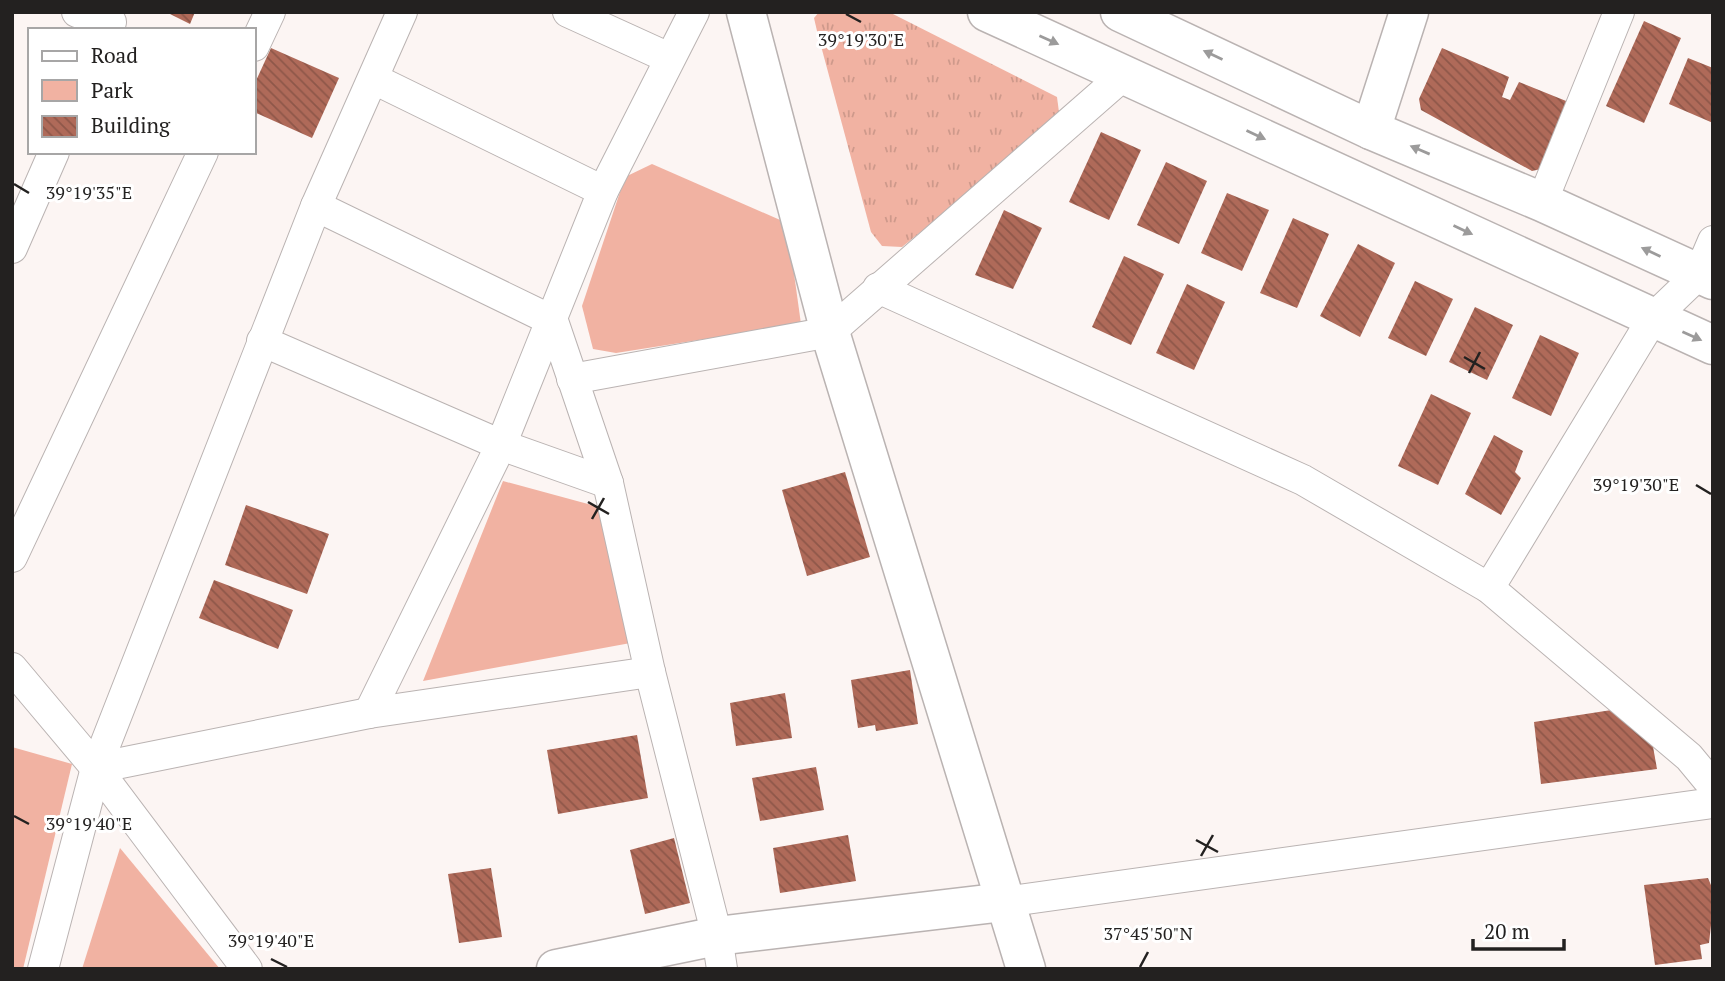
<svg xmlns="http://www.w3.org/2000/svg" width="1725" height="981" font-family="'PT Serif',serif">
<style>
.grass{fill:url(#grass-tufts)}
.green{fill:#f1b2a2}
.building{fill:url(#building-back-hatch)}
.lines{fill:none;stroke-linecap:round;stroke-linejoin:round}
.street-casing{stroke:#bab3b2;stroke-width:32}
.secondary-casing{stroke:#bab3b2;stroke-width:41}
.street{stroke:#fff;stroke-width:30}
.secondary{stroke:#fff;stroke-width:38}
.oneway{fill:#9c9b9b}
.ticks{fill:none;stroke:#232120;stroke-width:2.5}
.ticks-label{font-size:18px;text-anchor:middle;fill:#232120;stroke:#fff;stroke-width:6;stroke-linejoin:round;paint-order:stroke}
</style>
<defs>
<pattern id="grass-tufts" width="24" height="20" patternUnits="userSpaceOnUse" patternTransform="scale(1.75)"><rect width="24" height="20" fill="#f1b2a2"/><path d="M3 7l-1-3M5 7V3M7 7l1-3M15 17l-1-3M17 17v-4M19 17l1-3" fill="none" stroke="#ce998b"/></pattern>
<pattern id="building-back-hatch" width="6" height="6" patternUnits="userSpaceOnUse" patternTransform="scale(1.75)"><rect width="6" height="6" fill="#af6a59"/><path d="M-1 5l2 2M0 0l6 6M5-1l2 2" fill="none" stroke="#8e5749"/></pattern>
</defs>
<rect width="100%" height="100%" fill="#fcf5f3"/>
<polygon class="grass" points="819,12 889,12 1057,97 1060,120 902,247 882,246 871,232 817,31 814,18"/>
<g class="green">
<polygon points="652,164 787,223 801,324 616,353 593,349 582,306 625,177"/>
<polygon points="503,481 599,507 636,642 423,681"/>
<polygon points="12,747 72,764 23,969 12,969"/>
<polygon points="120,848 220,969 82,969"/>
</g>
<g class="building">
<polygon points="166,12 195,12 190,24"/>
<polygon points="1644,21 1681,38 1644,123 1606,106"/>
<polygon points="271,48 339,78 312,138 254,112 254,85"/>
<polygon points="1442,48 1509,77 1502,97 1510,100 1519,82 1576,105 1554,166 1532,171 1421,110 1419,99"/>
<polygon points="1688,58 1713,68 1713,123 1669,104"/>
<polygon points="1101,132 1141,150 1109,220 1069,202"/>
<polygon points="1166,162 1207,181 1179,244 1137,225"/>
<polygon points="1227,193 1269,210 1242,271 1201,253"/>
<polygon points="1004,210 1042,228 1013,289 975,275"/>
<polygon points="1293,218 1329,234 1297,308 1260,293"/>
<polygon points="1358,244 1395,263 1360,337 1320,316"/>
<polygon points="1124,256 1164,274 1131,345 1092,327"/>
<polygon points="1415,281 1453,299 1426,356 1388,338"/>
<polygon points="1187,284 1225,302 1194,370 1156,353"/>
<polygon points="1475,307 1513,325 1487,380 1449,362"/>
<polygon points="1540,335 1579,353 1551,416 1512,398"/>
<polygon points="1431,394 1471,413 1438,485 1398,466"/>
<polygon points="1494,435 1523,451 1515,472 1521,478 1501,515 1465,494"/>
<polygon points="845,472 870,557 807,576 782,490"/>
<polygon points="246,505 329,534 307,594 225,565"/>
<polygon points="214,580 293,610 278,649 199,618"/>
<polygon points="910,670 918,724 876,731 875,725 858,728 851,680"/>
<polygon points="785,693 792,738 736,746 730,703"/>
<polygon points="1618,709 1652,741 1657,769 1541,784 1534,722"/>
<polygon points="637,735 648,798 558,814 547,750"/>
<polygon points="816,767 824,810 760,821 752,778"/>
<polygon points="848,835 856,881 780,893 773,848"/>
<polygon points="674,838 690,903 645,914 630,850"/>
<polygon points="491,868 502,937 459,943 448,874"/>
<polygon points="1708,878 1713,890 1713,908 1709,943 1700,945 1702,959 1655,965 1644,885"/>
</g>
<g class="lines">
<defs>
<g id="street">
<polyline points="77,12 111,22"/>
<polyline points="568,12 669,58"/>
<polyline points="254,46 270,12"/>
<polyline points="374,79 603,191"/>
<polyline points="1542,202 1619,12"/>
<polyline points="316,206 553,321 608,483 650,672 717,936 722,969"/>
<polyline points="12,248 54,152"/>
<polyline points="878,288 1303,480 1489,588 1689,757 1713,786"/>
<polyline points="262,341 501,445 608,483"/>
<polyline points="572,379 830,332 1125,74"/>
<polyline points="12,557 203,152"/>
<polyline points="1489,588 1653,318 1699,274 1713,241"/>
<polyline points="12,668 96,768 247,969"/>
<polyline points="369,713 501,445 603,191 694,12"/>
<polyline points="96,768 369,713 650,672"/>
<polyline points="1004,902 1713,803"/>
<polyline points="43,969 96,768 316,206 402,12"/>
</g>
<g id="secondary">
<polyline points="746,12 830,332 1026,969"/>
<polyline points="987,12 1713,345"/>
<polyline points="1120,12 1371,130 1542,202 1713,280"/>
<polyline points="1371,130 1409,12"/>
<polyline points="556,969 717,936 1004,902"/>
</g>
</defs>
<use href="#street" class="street-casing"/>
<use href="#secondary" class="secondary-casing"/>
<use href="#street" class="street"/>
<use href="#secondary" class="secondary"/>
</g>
<defs><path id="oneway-solid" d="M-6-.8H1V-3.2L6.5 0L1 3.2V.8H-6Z" transform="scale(1.75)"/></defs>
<g class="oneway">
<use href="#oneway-solid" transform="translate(1049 40) rotate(24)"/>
<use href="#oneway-solid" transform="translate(1213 55) rotate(-155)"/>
<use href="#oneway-solid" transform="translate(1256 135) rotate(25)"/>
<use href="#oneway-solid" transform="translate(1420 150) rotate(-157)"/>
<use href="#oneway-solid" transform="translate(1463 230) rotate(25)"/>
<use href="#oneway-solid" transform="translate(1651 252) rotate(-155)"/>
<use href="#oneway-solid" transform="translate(1692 336) rotate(24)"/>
</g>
<path class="ticks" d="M846,14L861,22M14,184L29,193M1464,357L1485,369M1469,373L1480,352M1696,485L1711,494M588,502L609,514M592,519L604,498M14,816L29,824M1196,840L1218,852M1201,856L1213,835M271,959L287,967M1140,967L1148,952"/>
<g class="ticks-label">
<text x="861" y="46">39°19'30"E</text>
<text x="89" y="199">39°19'35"E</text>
<text x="1636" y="491">39°19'30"E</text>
<text x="89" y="830">39°19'40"E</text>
<text x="1148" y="940">37°45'50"N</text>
<text x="271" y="947">39°19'40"E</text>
</g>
<rect width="1725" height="981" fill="none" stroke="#232120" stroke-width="28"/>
<rect x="28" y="28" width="228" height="126" fill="#ffffff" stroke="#a7a6a6" stroke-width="2"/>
<rect x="42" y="51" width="35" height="10" fill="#ffffff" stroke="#a7a6a6" stroke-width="2"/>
<text x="91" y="63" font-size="21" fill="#232120">Road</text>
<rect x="42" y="80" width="35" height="21" fill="#f1b2a2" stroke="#a7a6a6" stroke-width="2"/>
<text x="91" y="98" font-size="21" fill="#232120">Park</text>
<rect x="42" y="116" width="35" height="21" fill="url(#building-back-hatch)" stroke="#a7a6a6" stroke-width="2"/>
<text x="91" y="133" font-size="21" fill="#232120">Building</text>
<path d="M1473 939v10h91v-10" fill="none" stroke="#232120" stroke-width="3.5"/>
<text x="1484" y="939" font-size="21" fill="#232120" stroke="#ffffff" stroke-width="5" paint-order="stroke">20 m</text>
</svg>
